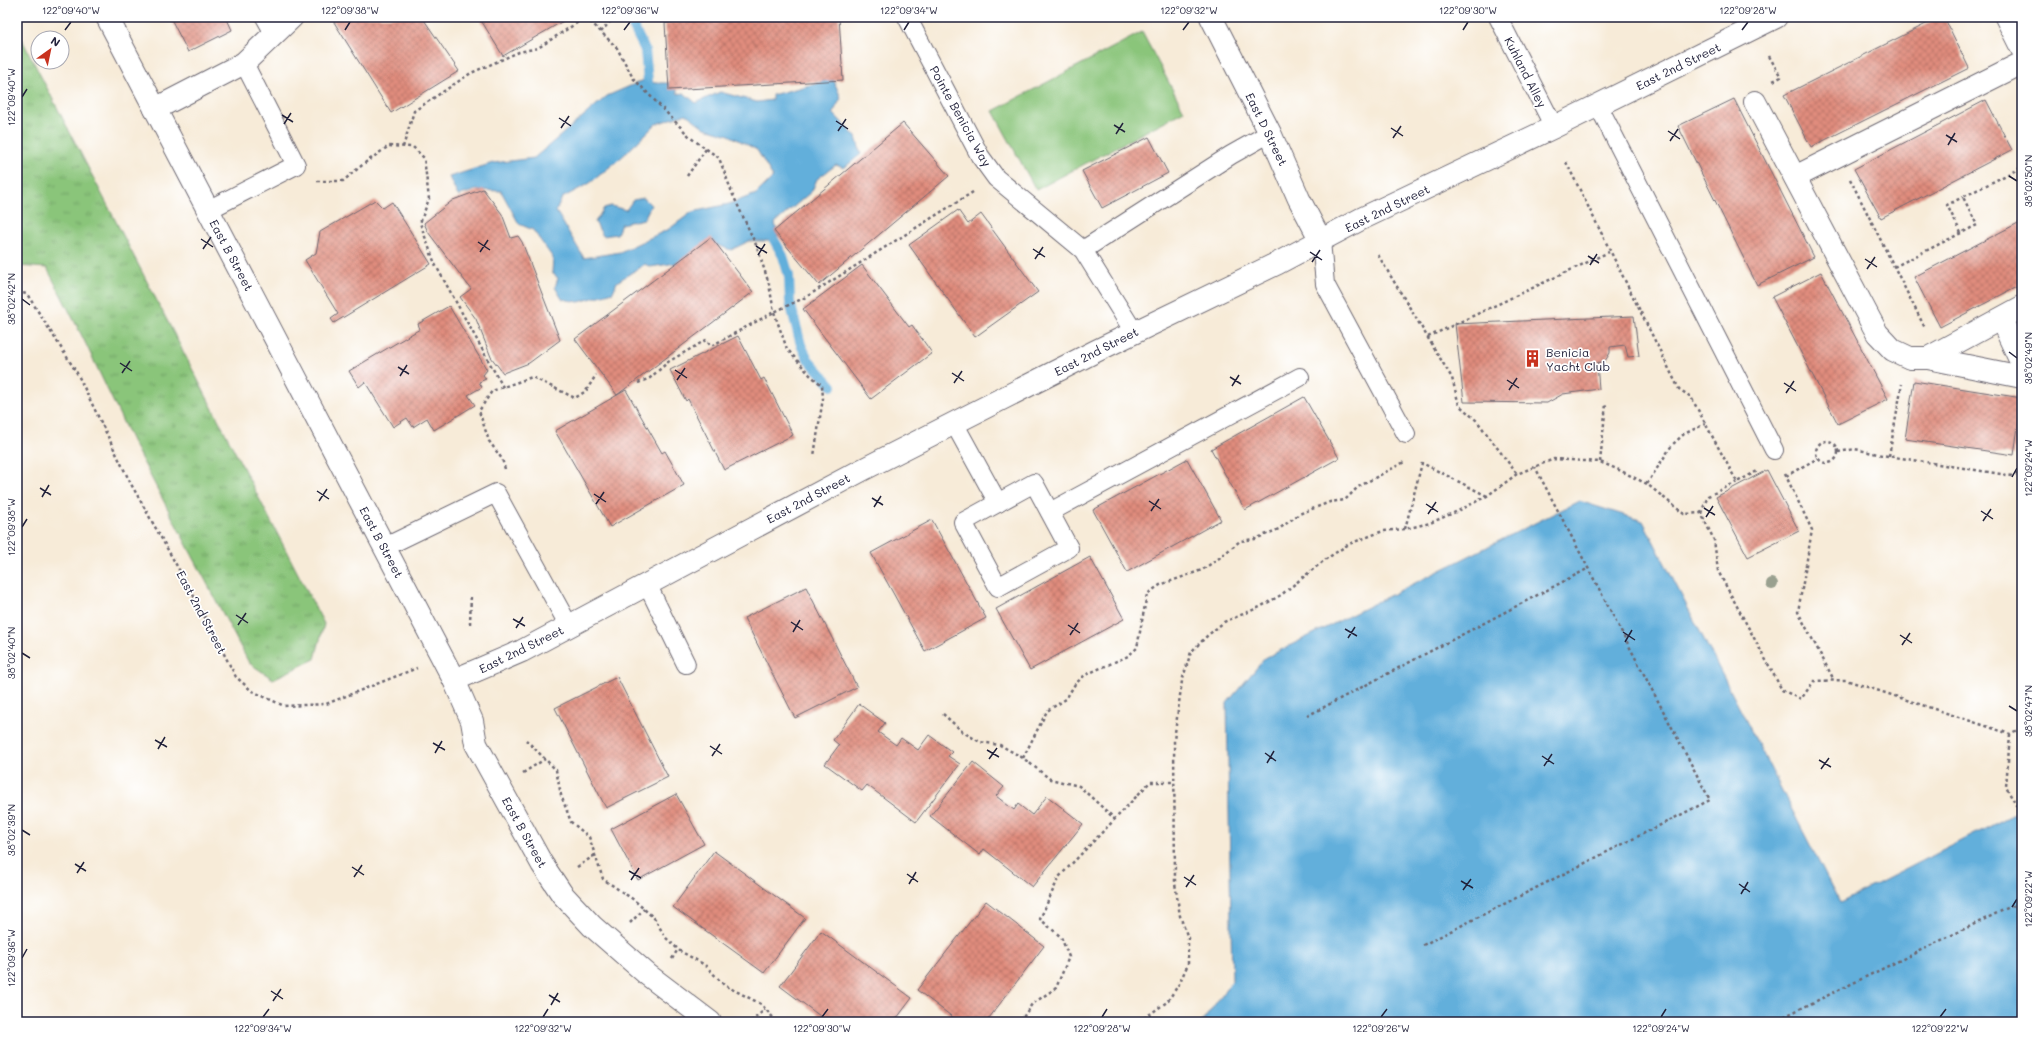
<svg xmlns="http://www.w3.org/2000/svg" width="2039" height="1039" font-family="Mali,sans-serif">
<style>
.park{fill:url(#park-tufts);stroke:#56745a}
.pitch{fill:#8ac57a;stroke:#56745a}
.water{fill:#62afdb;stroke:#42688b;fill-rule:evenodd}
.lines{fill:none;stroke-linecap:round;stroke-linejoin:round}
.stream{stroke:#62afdb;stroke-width:10}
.building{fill:url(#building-cross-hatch)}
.service-casing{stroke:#6d6872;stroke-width:20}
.minor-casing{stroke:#6d6872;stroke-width:24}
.path{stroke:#6d6872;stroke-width:2.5;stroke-dasharray:3 3;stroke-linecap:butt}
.service{stroke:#fff;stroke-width:18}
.minor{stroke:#fff;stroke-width:22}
.tree{fill:#99a08f}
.ticks{fill:none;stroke:#22223b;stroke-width:1.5}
.labels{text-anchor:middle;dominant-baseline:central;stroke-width:3.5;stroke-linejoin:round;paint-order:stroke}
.street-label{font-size:12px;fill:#22223b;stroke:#fff}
.poi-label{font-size:12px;fill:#22223b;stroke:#fff;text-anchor:start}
.neatline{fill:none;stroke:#22223b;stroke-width:1.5}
.ticks-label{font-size:10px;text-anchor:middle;fill:#22223b}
</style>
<defs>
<pattern id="park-tufts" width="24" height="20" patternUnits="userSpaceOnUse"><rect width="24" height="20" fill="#8ac57a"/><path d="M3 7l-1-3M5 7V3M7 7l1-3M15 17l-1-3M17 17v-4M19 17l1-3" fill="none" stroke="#70a065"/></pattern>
<pattern id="building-cross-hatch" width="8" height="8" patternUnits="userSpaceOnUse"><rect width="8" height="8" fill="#e08c7d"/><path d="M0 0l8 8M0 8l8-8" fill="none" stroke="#b57268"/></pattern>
</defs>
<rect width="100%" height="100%" fill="#fff"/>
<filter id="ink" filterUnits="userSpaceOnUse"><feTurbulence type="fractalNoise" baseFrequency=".025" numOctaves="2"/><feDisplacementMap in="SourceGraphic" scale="8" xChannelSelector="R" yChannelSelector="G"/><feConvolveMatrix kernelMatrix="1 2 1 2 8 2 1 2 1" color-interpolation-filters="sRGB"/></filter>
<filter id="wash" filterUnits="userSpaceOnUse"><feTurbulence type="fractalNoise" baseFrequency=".012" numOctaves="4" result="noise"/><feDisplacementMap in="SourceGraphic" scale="16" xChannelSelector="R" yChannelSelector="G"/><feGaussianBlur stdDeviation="0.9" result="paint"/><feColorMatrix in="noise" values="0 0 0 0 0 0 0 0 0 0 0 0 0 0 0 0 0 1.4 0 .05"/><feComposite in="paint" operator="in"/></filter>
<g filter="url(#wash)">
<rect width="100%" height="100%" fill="#f7ebd8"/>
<polygon class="park" points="17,30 324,624 315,659 273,679 249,663 132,441 83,338 47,268 17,266"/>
<polygon class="pitch" points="1142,32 1184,111 1036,190 993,111"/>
<g class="water">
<path d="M833,79L841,98L833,113L856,137L861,154L844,168L836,165L817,179L812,191L775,223L778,236L768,241H749L731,250L717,245L696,260L650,267L645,264L617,282L613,292L579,302L562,299L555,287L558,278L552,273L553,258L533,230L519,224L501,191L476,190L458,196L449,177L493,163L534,158L607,96L644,80L655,83H674L678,94L684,93L696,103L720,92L757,102L772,100V95ZM686,114L705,128L729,135L757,150L773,177L756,194L729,204L692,212L669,229L620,252L584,258L556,211L562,198L590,183L623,156L656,124Z"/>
<polygon points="644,198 651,205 644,219 621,224 617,234 603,236 595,222 604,208 611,206 626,210 633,200"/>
<polygon points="1579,501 1643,521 1840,903 2022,810 2022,1022 1202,1022 1232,981 1227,703 1265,658"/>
</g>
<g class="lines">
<g class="stream">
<polyline points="626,17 630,20 645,50 648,81"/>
<polyline points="773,238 783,256 789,276 790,302 801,345 808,359 832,386"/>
</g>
</g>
<g id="blocks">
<g class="building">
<polygon points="170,17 226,17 232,30 188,52"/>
<polygon points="335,17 422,17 459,71 391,113 332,19"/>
<polygon points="479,17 570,17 503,56"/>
<polygon points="760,17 839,17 843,80 669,90 665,23"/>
<polygon points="1940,17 1944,17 1969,68 1811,147 1784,95"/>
<polygon points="1734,99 1814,257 1757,285 1678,126"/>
<polygon points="1986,100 2012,150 1881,218 1854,169"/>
<polygon points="903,123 949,176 819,285 774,231"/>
<polygon points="1149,137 1168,173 1102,208 1082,171"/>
<polygon points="483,189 502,214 511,238 518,236 522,242 560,340 529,363 503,373 491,357 476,319 460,297 471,289 428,232 424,223 453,200"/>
<polygon points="375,200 383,208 392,202 431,264 334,323 331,319 338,314 305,260 316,253 320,232"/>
<polygon points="958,210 968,224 981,214 1038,292 975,337 909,245"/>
<polygon points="2022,221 2022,284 1940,327 1914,277"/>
<polygon points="711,237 753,292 617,395 575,339"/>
<polygon points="862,265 909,327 912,325 932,353 871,399 803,309"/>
<polygon points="1821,272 1888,399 1838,424 1772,297"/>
<polygon points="449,306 487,370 483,375 486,379 479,382 482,387 468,395 475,405 434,430 427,418 413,427 407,418 393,427 365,382 359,387 349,371 420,329 418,324"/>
<polygon points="1634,316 1639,356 1628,357 1625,345 1610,347 1610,353 1605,361 1597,363 1599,389 1563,394 1547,403 1464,402 1455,324"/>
<polygon points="738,336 761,380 764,378 793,435 724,470 688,399 686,401 670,370"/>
<polygon points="1914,381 2022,398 2014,455 1905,439"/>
<polygon points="626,390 662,453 665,451 684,485 610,527 555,431"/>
<polygon points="1304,397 1339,458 1245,510 1211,449"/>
<polygon points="1187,459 1221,520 1127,572 1093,510"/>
<polygon points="1767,470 1799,531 1748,557 1716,497"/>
<polygon points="932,520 986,618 925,651 871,553"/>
<polygon points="1090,557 1124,619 1030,670 996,609"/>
<polygon points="806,587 857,687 795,718 744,618"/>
<polygon points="617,677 668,777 606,808 555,708"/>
<polygon points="859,704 885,723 878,732 896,745 901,738 918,750 929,735 952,752 948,756 960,764 916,822 867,785 862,791 825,764 839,745 833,740"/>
<polygon points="973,762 1004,787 996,796 1014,810 1018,804 1032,815 1047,796 1083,824 1032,887 984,849 980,855 930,816"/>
<polygon points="676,794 704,844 638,880 611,829"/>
<polygon points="714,851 805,918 764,973 673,907"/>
<polygon points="986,901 1044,946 986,1022 959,1022 917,990"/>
<polygon points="821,931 912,998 894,1022 828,1022 780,986"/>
</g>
</g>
</g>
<g filter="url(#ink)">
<use href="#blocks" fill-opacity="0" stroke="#6d6872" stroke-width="1"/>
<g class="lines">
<defs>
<g id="service">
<polyline points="265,17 274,33"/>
<polyline points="907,17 980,156 996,178 1083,250 1134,332"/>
<polyline points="1498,17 1554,127"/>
<polyline points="1598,105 1774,450"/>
<polyline points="208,210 296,165 244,63"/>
<polyline points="1321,241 1325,284 1406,434"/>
<polyline points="1083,250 1231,155 1270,133"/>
<polyline points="954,423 998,503"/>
<polygon points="1034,483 1069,548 998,587 963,522"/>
<polyline points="1050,512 1300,377"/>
<polyline points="385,547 496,493 569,626"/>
<polyline points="647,584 686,664"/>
</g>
<g id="minor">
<polyline points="107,17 454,680 472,721 476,744 542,864 562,894 592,926 648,975 710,1022"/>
<polyline points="1211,17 1270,133 1299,199 1321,241"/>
<polyline points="2006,17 2022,49"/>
<polyline points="1755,102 1877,333 1893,350 1910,358 1928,358 2022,377"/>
<polyline points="155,109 244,63 292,17"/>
<polyline points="1795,177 2022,63"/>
<polyline points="2001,319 2022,364"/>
<polyline points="1928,358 2022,307"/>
<polyline points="454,680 522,651 862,470 1096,351 1278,263 1361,219 1554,127 1776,17"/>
</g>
</defs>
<use href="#service" class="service-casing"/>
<use href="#minor" class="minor-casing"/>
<g class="path">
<polyline points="586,17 617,48 633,78 691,138 719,158 733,195 757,247 769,284 774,312 787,349 810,375 822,385 823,398 814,456"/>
<polyline points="601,32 614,17"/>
<polyline points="1769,56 1781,77 1773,81"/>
<polyline points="403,147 414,111 471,73 519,52 538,48 586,17"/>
<polyline points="1566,162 1679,389 1691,397 1737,482 1759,470"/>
<polyline points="687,176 706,149"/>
<polyline points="1850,179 1925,328"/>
<polyline points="317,181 343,181 366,162 389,146 413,147 424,158 429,199 420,223 435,264 503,387"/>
<polyline points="1961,233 1947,205 1963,197"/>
<polyline points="1378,255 1452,378 1459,405 1477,421 1517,474"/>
<polyline points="1894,267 1977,225 1963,197 2022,167"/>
<polyline points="17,292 27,294 77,373 131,484 196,600 236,677 252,691 284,706 326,704 417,668"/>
<polyline points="1428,337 1609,252"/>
<polyline points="638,383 650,378 668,362 706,340 711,346 774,312 806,297 973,192"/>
<circle cx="1827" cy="452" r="11"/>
<polyline points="1838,452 1855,449 1882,455 2013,476 2022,470"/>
<polyline points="1889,456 1902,384"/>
<polyline points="1600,462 1606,404"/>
<polyline points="505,469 502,459 489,441 479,411 492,391 532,377 575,398 586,391 596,375"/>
<polyline points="1785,474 1812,530 1798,612 1834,680"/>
<polyline points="1786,476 1818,458"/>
<polyline points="1647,484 1672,445 1684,434 1705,424"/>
<polyline points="1701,513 1708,496 1737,482"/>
<polyline points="1405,529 1422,463 1487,496"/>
<polyline points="470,624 471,594"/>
<polyline points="943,714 963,732 980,742 1000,745 1023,758 1050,779 1079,786 1115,819 1150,782 1174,782"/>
<polyline points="1307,716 1589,568"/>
<polyline points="2010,735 2006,787 2022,816"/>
<polyline points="526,740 556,770 561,795 571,822 589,837 603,879 634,900 655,919 665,937 680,951 705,965 724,985 761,1004 777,1022"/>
<polyline points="1023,758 1047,711 1066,699 1075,684 1085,675 1128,656 1137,648 1147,594 1160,585 1202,570 1218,559 1240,541 1255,539 1279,529 1299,514 1330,502 1345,500 1358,487 1406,461"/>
<polyline points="523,773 545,759"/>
<polyline points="577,867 595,855"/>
<polyline points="630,923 644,909"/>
<polyline points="1423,945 1710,800 1535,467"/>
<polyline points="672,959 678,949"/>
<polyline points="751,1022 765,1009"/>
<polyline points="1020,1022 1032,1004 1056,988 1069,957 1061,937 1040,919 1059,877 1115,819"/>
<polyline points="1139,1022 1167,1002 1179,984 1188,964 1188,938 1180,916 1175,883 1174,740 1182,681 1191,652 1207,636 1224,622 1260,607 1281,595 1326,559 1349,544 1383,531 1405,529 1430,523 1458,511 1487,496 1517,474 1554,459 1600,462 1617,469 1647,484 1684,514 1701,513 1714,540 1718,571 1782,690 1801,699 1814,681 1846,680 2010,734 2022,727"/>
<polyline points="1773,1022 2022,901"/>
</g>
<use href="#service" class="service"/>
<use href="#minor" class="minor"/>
</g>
<circle class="tree" cx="1772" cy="584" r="6"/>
</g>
<path class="ticks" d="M65,30L71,22M345,30L350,22M624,30L630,22M904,30L909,22M1183,30L1189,22M1463,30L1468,22M1742,30L1748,22M22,97L27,89M282,115L293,122M559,118L571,126M836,121L848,129M284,124L291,113M1114,125L1125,132M561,128L569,116M1391,128L1403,136M838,131L846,119M1668,131L1680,139M1116,134L1123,123M1946,135L1957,142M1393,138L1401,126M1670,141L1678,129M1948,145L1955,133M2009,176L2017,181M201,239L213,247M478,242L490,250M756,246L767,253M203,249L211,237M1033,249L1045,257M480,252L488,240M1310,252L1322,260M758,255L765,244M1588,256L1599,263M1035,259L1043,247M1865,259L1877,267M1312,262L1320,250M1590,265L1597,254M1867,269L1875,257M22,299L30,305M2009,352L2017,358M120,363L132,371M398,367L409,374M675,370L687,378M122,373L130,361M952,373L964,381M400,376L407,365M1230,377L1241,384M677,380L685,368M1507,380L1519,388M954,383L962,371M1784,383L1796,391M1232,386L1239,375M1509,390L1517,378M1786,393L1794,381M2012,477L2017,468M40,488L51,495M317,491L329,499M594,494L606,502M42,497L49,485M872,498L883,505M319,501L327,489M1149,501L1161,509M596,504L604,492M1426,504L1438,512M874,507L881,496M1704,508L1715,515M1151,511L1159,499M1981,511L1993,519M1428,514L1436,502M1706,517L1713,506M1983,521L1991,509M22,527L27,519M236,615L248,623M513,619L525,626M791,622L803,630M238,625L246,613M1068,625L1080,633M516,628L523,617M1345,629L1357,636M793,632L800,620M1623,632L1635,640M1070,635L1078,623M1900,635L1912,643M1348,638L1355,627M1625,642L1632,630M1902,645L1910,633M22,653L30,658M2009,706L2017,711M155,740L167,747M433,743L445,750M710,746L722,754M158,749L165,737M987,750L999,757M435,753L442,741M1265,753L1276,761M712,756L720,744M1542,756L1554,764M989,759L997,748M1819,760L1831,767M1267,763L1274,751M1544,766L1552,754M1821,769L1829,758M22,830L30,835M75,864L86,871M352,867L364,875M629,871L641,878M77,873L84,862M907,874L918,882M354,877L362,865M1184,877L1196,885M631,880L639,868M1461,881L1473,888M909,884L916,872M1739,884L1750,892M1186,887L1194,875M1463,890L1471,879M1741,894L1748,882M2012,907L2017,899M22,958L27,949M271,991L283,999M549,995L560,1002M273,1001L281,989M551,1005L558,993M263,1017L269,1009M543,1017L548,1009M822,1017L828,1009M1102,1017L1107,1009M1381,1017L1387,1009M1661,1017L1666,1009M1940,1017L1946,1009"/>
<defs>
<symbol id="building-bare" viewBox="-9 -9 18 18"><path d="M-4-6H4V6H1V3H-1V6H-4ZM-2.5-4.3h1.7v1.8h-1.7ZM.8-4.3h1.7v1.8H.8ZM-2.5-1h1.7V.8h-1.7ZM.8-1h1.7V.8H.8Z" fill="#c8321e" stroke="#fff" stroke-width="2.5" paint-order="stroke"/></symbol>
</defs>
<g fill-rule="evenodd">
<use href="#building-bare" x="1520" y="346" width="25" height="25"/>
</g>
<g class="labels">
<g class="street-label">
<text transform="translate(1678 66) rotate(-26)">East 2nd Street</text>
<text transform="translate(1526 72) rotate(63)">Kuhland Alley</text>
<text transform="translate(961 116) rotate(61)">Pointe Benicia Way</text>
<text transform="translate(1267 129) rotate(64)">East D Street</text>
<text transform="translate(1387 208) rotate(-26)">East 2nd Street</text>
<text transform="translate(232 255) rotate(62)">East B Street</text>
<text transform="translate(1096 351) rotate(-27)">East 2nd Street</text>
<text transform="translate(808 498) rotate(-28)">East 2nd Street</text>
<text transform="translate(382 542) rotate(62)">East B Street</text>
<text transform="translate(202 612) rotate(62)">East 2nd Street</text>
<text transform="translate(521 649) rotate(-26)">East 2nd Street</text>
<text transform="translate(525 832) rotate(61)">East B Street</text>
</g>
<g class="poi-label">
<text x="1546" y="352">Benicia<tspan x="1546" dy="14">Yacht Club</tspan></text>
</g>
</g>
<rect width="2039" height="1039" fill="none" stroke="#fff" stroke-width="44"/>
<g transform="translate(50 50) rotate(33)"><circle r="19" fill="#ffffff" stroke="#a7a7b1"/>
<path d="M0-3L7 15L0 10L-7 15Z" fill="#c8321e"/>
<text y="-6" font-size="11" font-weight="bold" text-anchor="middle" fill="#22223b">N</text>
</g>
<rect x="22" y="22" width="1995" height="995" class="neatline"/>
<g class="ticks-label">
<text x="71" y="14">122°09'40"W</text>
<text x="350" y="14">122°09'38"W</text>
<text x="630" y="14">122°09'36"W</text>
<text x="909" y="14">122°09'34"W</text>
<text x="1189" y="14">122°09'32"W</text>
<text x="1468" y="14">122°09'30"W</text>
<text x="1748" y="14">122°09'28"W</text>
<text transform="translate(11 97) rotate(-90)" y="4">122°09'40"W</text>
<text transform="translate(2028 181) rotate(-90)" y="4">38°02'50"N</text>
<text transform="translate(11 299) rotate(-90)" y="4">38°02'42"N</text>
<text transform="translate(2028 358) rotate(-90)" y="4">38°02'49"N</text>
<text transform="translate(2028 468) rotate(-90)" y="4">122°09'24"W</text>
<text transform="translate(11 527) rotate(-90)" y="4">122°09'38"W</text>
<text transform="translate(11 653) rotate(-90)" y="4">38°02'40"N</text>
<text transform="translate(2028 711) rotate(-90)" y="4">38°02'47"N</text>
<text transform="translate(11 830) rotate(-90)" y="4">38°02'39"N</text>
<text transform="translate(2028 899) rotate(-90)" y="4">122°09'22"W</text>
<text transform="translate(11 958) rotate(-90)" y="4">122°09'36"W</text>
<text x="263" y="1032">122°09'34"W</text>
<text x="543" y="1032">122°09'32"W</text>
<text x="822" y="1032">122°09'30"W</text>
<text x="1102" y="1032">122°09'28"W</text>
<text x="1381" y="1032">122°09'26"W</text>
<text x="1661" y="1032">122°09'24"W</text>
<text x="1940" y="1032">122°09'22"W</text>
</g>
</svg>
